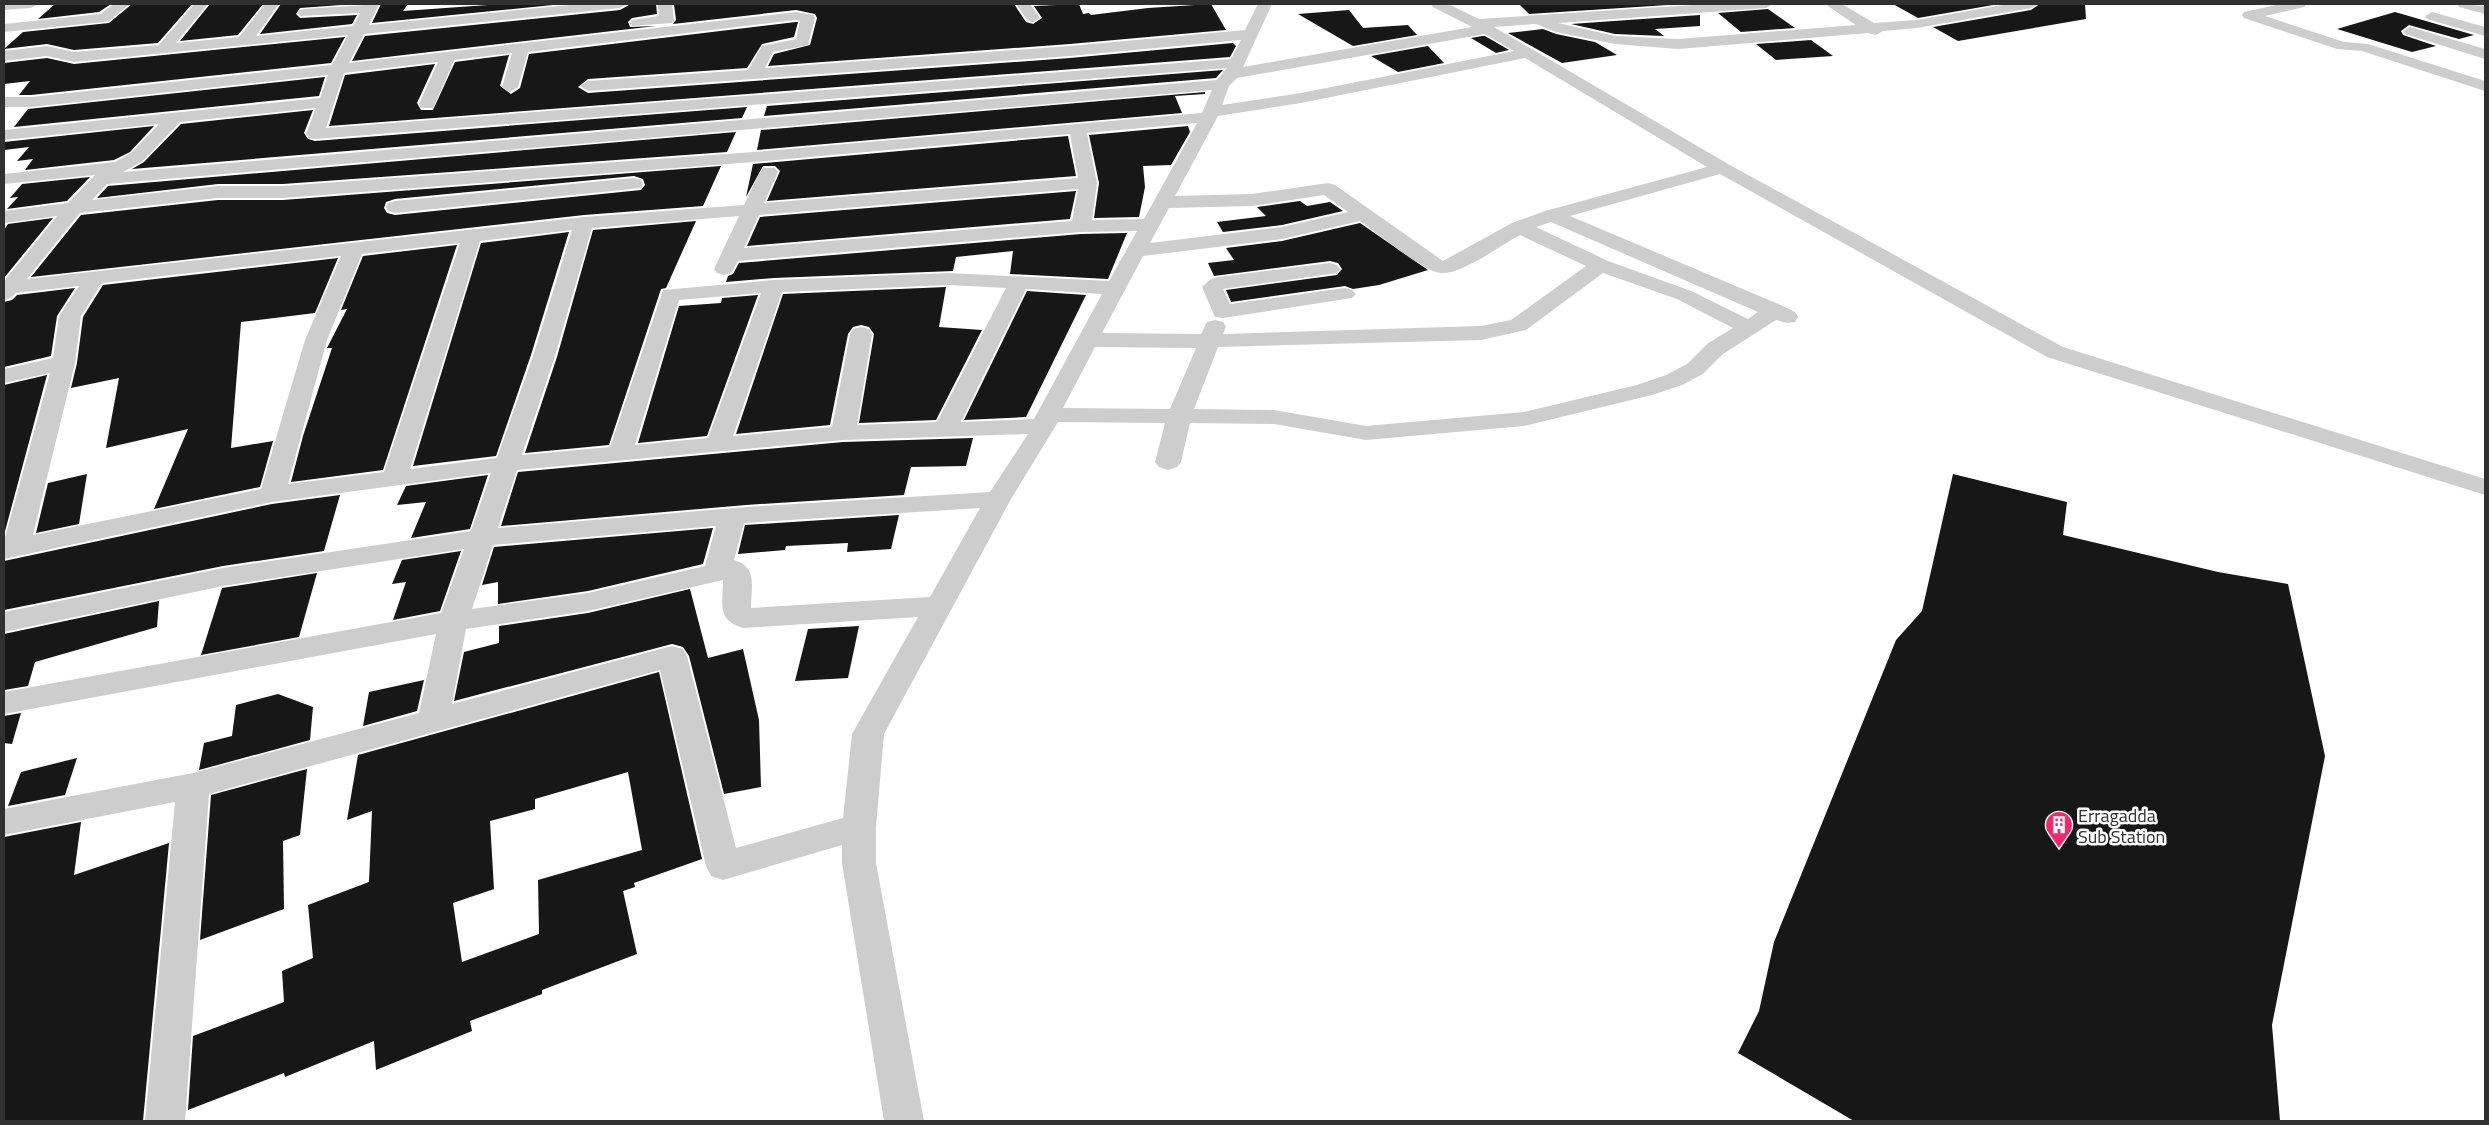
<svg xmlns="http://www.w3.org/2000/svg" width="2489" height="1125" font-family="'Titillium Web',sans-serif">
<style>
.building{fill:#171717;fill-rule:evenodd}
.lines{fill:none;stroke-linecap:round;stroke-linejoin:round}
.minor{fill:#cdcdcd;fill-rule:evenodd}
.labels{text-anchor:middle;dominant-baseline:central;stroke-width:5;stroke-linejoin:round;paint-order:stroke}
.near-poi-label{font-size:18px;fill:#303030;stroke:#fff;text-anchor:start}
</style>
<rect width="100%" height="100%" fill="#fff"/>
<g class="building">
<polygon points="55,4 111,4 99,12 38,19"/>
<polygon points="132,4 192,4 158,43 74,50 47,44 4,49 23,32 109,23"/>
<polygon points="210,4 263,4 238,35 180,41"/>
<polygon points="281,4 355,4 300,8 296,14 300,18 357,15 352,24 260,34"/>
<polygon points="381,4 408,4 403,11 502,4 563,4 372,23"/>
<polygon points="637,4 656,4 657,14 632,18 628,22 630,27 656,26 352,61 365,36 620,10 629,5"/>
<polygon points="674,4 1014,4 1026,22 1033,24 1042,18 1034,6 1079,4 1083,14 1089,13 1091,15 1148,8 1211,4 1226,30 1070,44 768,66 774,54 810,45 817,18 815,14 796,10 673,24 676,20"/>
<polygon points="1519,4 1683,4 1529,14"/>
<polygon points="1893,4 1999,4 1918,18"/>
<polygon points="2040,4 2085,4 2086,19 1958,41 1933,27 2031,10"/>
<polygon points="1768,9 1795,28 1741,32 1718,13"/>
<polygon points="1349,10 1363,28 1408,25 1417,35 1353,46 1298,14"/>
<polygon points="2395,12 2474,35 2459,39 2409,25 2401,31 2403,35 2436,46 2412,52 2337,29"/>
<polygon points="1700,15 1700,26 1655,29 1664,36 1615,34 1571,24"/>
<polygon points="796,22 798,22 794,37 762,44 747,68 588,79 578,87 588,93 1070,58 1233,43 1236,46 1230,57 329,126 345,75 435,64 417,103 421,110 433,110 455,62 509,55 500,86 511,94 520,88 529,54"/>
<polygon points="1543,29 1556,34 1595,42 1617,55 1562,63 1508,33"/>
<polygon points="1482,36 1485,36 1509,50 1496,53 1471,38"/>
<polygon points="345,37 331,63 31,95 19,95 30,81 4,84 4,63 47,58 74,64"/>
<polygon points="1811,40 1833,56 1776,60 1756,44"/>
<polygon points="1428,46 1444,63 1398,72 1371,56"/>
<polygon points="1223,70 1216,78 764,116 767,106"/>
<polygon points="325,77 319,96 14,127 28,109"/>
<polygon points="1205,92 1205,94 1175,96 1182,113 757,150 761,130"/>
<polygon points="747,107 742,118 132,169 144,162 181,124 313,110 304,133 308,139 315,141"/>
<polygon points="154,126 130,152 114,160 25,170 33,159 17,161 29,147 4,150 4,142"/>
<polygon points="1188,126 1190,132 1171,165 1143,166 1145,187 1139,217 1094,218 1099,183 1089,135"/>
<polygon points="736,132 727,152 283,184 218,184 97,198 108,186"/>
<polygon points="1068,136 1076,176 767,201 780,171 775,166 763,166 746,197 753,164"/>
<path d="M721,166L703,206L584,215L31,277L81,215L218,200H283ZM634,176L643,179L645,185L641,190L395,215L387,213L384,208L386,202L395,199Z"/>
<polygon points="90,177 67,201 7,209 18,197 10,198 22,184"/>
<polygon points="1076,191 1070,219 747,246 760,217"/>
<polygon points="1300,201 1307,206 1330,202 1343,211 1282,225 1223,232 1217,222 1266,216 1257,207"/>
<polygon points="53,218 4,278 4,230 8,224"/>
<polygon points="696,221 666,288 661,289 609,445 525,453 557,357 593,230"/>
<polygon points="1360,223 1428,270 1379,285 1353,289 1345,286 1231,302 1226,290 1337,275 1342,269 1338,263 1330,261 1214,276 1208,263 1234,260 1226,248 1282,241"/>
<polygon points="569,232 531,355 496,456 413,466 481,243"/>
<polygon points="1127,233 1108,279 1010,274 1013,251 956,257 953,271 774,278 726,282 728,276 733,274 739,263 1081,234"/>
<polygon points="457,245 383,470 291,482 303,436 332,348 327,348 347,309 341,310 363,256"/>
<polygon points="338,258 315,313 241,322 231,448 273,441 260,487 154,509 188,429 106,448 119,378 71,388 77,363 83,317 103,285"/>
<polygon points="946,287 939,327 982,330 936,420 859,423 874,334 869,327 861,325 853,327 848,334 830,425 736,434 783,294"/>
<polygon points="75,288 57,316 51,356 4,367 4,302 12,300 17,295"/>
<polygon points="1027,291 1086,295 1026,417 964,420"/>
<polygon points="758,295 707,436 638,443 679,306 721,303 722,298"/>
<polygon points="47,375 4,535 4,385"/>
<polygon points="973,438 966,466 911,467 904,495 746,505 501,526 518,472 843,442"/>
<polygon points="87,474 79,524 36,533 48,483"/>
<polygon points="1953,474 2067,502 2063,535 2218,572 2288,584 2325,756 2272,1025 2280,1121 1854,1121 1738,1053 1759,1011 1774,942 1896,640 1922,611"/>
<polygon points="488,475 470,529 411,538 426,502 397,505 406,486"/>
<polygon points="340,495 324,551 223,566 4,610 4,561 272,504"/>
<polygon points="899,515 891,549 847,552 848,543 786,546 785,550 738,554 745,525"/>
<polygon points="713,528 703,564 588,591 498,604 498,582 482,585 494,547"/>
<polygon points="461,551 440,611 393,620 406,582 392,584 402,560"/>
<polygon points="317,573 299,637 201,655 222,588"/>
<polygon points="690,589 708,658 743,649 759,720 761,787 724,794 689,656 683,647 672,644 454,701 464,652 499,643 499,626 588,613"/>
<polygon points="159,601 157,627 35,662 28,686 4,690 4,634"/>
<polygon points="859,626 848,678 795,681 808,629"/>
<path d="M659,672L702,859L634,883L635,887L623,891L637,954L542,990V994L470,1021L472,1031L376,1070L374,1041L285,1077L284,1073L188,1110L193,1036L284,1002L282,971L313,958L308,905L369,882L372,811L347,820L358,755ZM628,772L642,850L538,880L539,934L462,962L453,903L494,889L490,821L535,809V799Z"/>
<polygon points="424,680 417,711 363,726 369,692"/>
<polygon points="278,694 313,707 310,740 199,770 204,743 232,736 236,705"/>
<polygon points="21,713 12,744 4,743 4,716"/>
<polygon points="77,758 65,795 8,806 21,772"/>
<polygon points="307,769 300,835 283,841 284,909 200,940 211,795"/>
<polygon points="81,822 74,875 169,843 143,1121 4,1121 4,837"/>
</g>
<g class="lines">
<g class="minor">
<polygon points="4,4 38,4 31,8 4,10"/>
<polygon points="114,4 130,4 109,21 104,22 4,32 4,24 100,14"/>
<path d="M194,4H208L176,43L239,37L265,4H279L256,36L353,26L360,13L300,16L298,13L300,10L305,9L379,4L369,25L579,4H627L620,8L364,34L349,63L796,12L813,15L815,18L808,45L773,52L765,68L1070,46L1245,30L1258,4H1272L1243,67L1472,27L1433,7L1431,4H1448L1479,19L1708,4H1773L1766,8L1558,23L1615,36L1678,39L1856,25L1825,4H1842L1874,23L1917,20L2008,4H2038L2031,8L1917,28L1883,31L1876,35L1868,33L1678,49L1615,44L1556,32L1536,24L1494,27L1728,164L2063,347L2485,479V495L2047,357L1720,174L1570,216L1783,306L1795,312L1798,317L1795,322L1787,323L1776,320L1723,354L1703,374L1682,385L1652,395L1524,426L1366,440L1274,424L1190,423L1181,462L1177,467L1168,470L1159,467L1155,462L1165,423L1058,422L1011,499L884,734L876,827V863L924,1121H884L842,863V845L723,880L711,876L706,866L660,670L209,794L185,1121H145L175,802L4,835V809L193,773L419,713L436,634L4,714V692L441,613L464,549L223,586L4,632V612L223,568L471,531L491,473L272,502L4,559V541L50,373L4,383V369L53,358L59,316L79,286L16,293L11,298L4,300V281L57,216L4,223V211L68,203L95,175L4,184V174L115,162L131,153L159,124L4,140V130L320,98L328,75L31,107H4V97H31L332,65L348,35L74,62L47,56L4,61V51L47,46L74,52L159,45ZM796,20L800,21L796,39L762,46L748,70L588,81L580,86L588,91L1070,56L1241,40L1231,59L326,128L344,73L438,62L419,104L421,108H433L435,104L454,60L512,53L502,87L510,92L518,87L528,52ZM1485,34L1514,51L1301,93L1222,105L1229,86L1237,78ZM1525,58L1707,167L1545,211L1512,223L1443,261L1335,185L1328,183L1252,194L1175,196L1218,116L1301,103ZM1227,68L1217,80L123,172L143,161L180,122L316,108L306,134L309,138L315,139ZM1212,90L1202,113L754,152L283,186H218L92,200L107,184ZM1197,123L1144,219L1092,220L1097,183L1087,133ZM1070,134L1078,178L764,203L778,172L775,168H763L760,172L744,205L584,217L27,279L80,213L218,198H283L754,162ZM1078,189L1072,221L744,248L759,215ZM1324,195L1348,212L1282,227L1150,243L1169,208L1252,206ZM739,216L714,269L717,273L724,275L731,273L738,261L1081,232L1137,231L1109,281L949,273L774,280L663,290L610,447L522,455L555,356L592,228ZM1360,221C1377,232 1423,272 1441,273C1461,275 1501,245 1520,235L1586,266L1511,320L1481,326L1223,334L1226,327L1223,322L1215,320L1207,322L1201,334L1102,333L1143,256L1282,239ZM1551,222L1758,312L1748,319L1691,291L1608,261L1536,227ZM572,230L533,356L497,458L410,469L480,241ZM460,243L384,472L288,484L327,340L362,254ZM341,256L305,340L261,489L33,535L75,363L81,316L102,283ZM1603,273L1677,299L1733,328L1707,344L1687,364L1666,375L1637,385L1524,412L1366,426L1274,410L1194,409L1218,347L1481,340L1526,330ZM949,285L1006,288L937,422L857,425L872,334L869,329L861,327L853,329L850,334L832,427L733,436L782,292ZM1026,289L1102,294L1034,419L961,422ZM761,293L708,438L635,445L679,300ZM1095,347L1196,348L1170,409L1063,408ZM1028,434L990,492L746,507L498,528L517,470L843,440ZM980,508L930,597L751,608C751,587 758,567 734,560L744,523ZM716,526L705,566L588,593L472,609L493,545ZM723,580C723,603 716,620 743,628L918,617L852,734L843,818L736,848L687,656L683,649L672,646L452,704L466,629L588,611Z"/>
<polygon points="658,4 672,4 674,20 672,23 632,26 630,23 632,20 659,16"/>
<polygon points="1016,4 1030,4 1040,18 1033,22 1028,21"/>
<polygon points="2281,4 2306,4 2304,7 2265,16 2344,42 2368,44 2485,81 2485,91 2362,51 2337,49 2244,18 2242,15 2244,12"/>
<polygon points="2457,4 2485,6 2485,14 2459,7"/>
<polygon points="2432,12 2485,27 2485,36 2427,19 2425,16"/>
<polygon points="2410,27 2485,49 2485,59 2405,34 2403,31"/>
<polygon points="634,178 641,180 643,184 641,188 395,213 388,211 386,207 388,203 395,201"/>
<polygon points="1330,263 1337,265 1340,269 1337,273 1223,289 1230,304 1345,288 1352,290 1356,294 1352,298 1223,318 1215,317 1202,287 1211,279 1218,277"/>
</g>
</g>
<defs>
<symbol id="building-pin" viewBox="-11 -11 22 30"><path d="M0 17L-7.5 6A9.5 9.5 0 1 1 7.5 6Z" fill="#f0296e" stroke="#fff"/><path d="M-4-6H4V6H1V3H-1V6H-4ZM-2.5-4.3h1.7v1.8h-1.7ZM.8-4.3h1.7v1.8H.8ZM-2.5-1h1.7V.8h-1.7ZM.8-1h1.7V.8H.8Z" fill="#fff"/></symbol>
</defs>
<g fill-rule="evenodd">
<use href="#building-pin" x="2043" y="809" width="32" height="43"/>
</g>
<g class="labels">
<g class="near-poi-label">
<text x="2078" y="815">Erragadda<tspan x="2078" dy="21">Sub Station</tspan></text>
</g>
</g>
<rect width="2489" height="1125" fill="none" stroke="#303030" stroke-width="10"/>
</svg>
